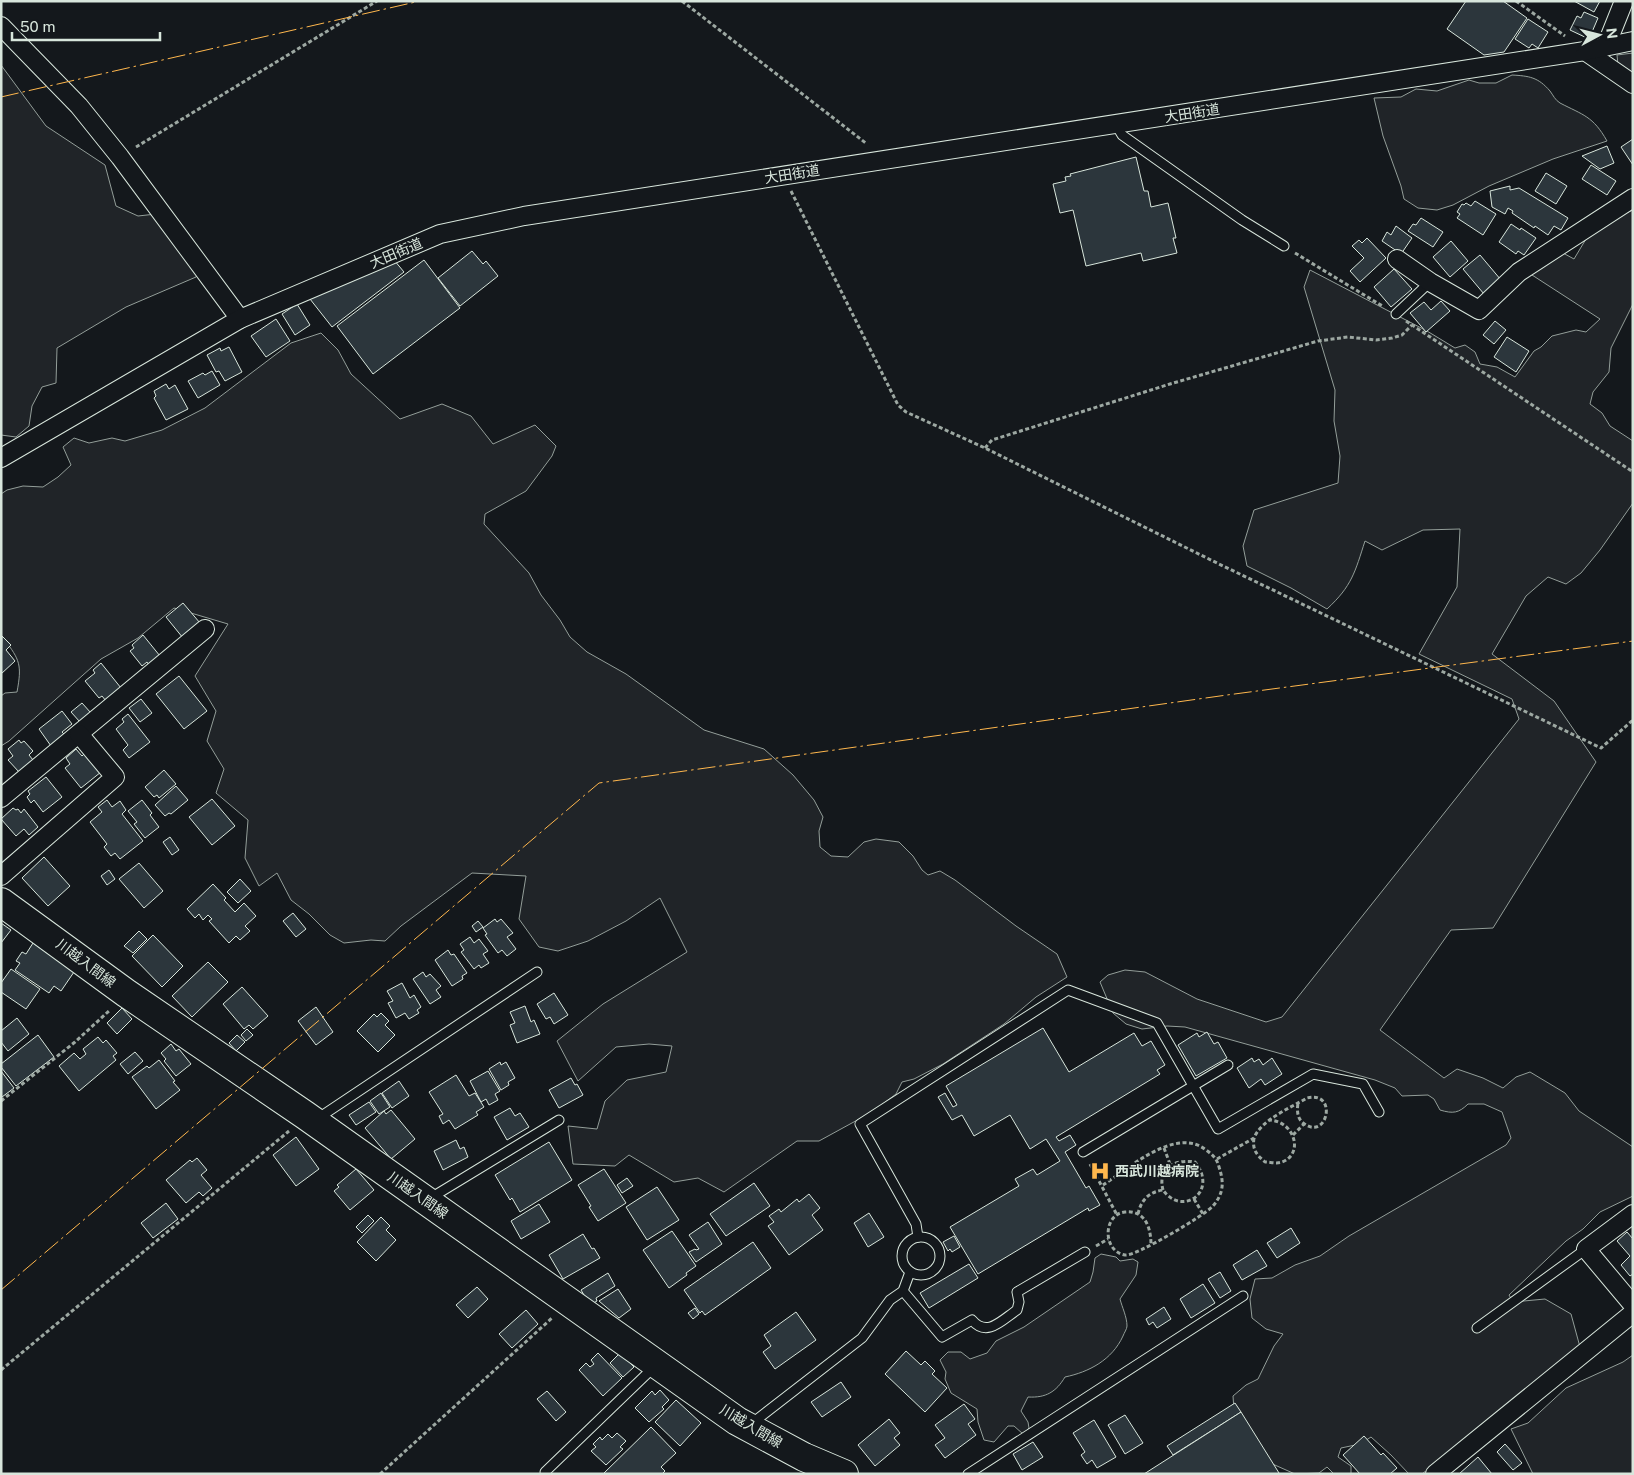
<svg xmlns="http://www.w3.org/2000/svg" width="1634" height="1475" font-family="'Public Sans','Noto Sans JP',sans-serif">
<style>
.green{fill:#202428;stroke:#939e99}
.building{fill:#2c363c;stroke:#d8e6dc}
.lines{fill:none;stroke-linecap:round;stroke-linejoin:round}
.lane-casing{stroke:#d8e6dc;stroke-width:11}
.street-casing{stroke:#d8e6dc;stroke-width:20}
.primary-casing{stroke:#d8e6dc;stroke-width:30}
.path{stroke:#9da8a2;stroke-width:3;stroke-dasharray:4 2.5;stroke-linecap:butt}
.lane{stroke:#14181c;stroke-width:9}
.street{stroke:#14181c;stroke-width:18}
.primary{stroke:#14181c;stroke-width:28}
.power{stroke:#ffb74d;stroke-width:1;stroke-dasharray:18 4 2.5 4;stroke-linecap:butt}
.labels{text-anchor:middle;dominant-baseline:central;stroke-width:4;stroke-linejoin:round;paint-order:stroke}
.street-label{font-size:14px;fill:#d8e6dc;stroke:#14181c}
.poi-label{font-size:14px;font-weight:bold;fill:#d8e6dc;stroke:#14181c;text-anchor:start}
</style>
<rect width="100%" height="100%" fill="#14181c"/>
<g class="green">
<polygon points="1633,53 1633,74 1618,65 1617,55"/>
<polygon points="1,65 46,126 105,165 116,206 138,216 156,214 206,259 196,277 126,307 57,348 56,383 42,387 32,406 29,426 16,437 1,435"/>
<path d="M1512,75C1529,76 1538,77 1550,91C1553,95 1555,100 1560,103C1583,115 1593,116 1607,141L1553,159L1489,186L1453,205L1437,210L1418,208L1404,199L1401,186L1383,136L1374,98L1401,97L1416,89L1437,91L1469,80L1479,83H1496Z"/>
<path d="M1633,210V304L1611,348L1609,372L1593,392L1590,404L1602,413L1610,426L1633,441V503L1600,550L1581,573L1566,584L1548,577L1526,596L1492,654L1554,701L1596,762L1493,928L1451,930L1380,1030L1444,1078L1457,1069L1483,1078L1503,1088L1516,1077L1530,1072L1565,1093L1579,1111L1633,1147V1196L1600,1212L1583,1229L1566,1241L1509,1295L1513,1302L1545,1299L1571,1314L1580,1347L1422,1474H1409L1391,1455L1371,1437L1360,1444L1341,1448L1338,1457L1351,1466V1474H1334L1327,1467L1319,1473L1295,1474L1259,1458L1235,1425L1233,1396L1246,1385L1258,1379L1274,1346L1283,1334L1266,1329L1252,1318L1250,1299L1255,1279L1272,1278L1295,1265L1320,1256L1349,1236L1506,1145L1511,1138L1502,1112L1484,1104H1468C1459,1113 1453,1114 1440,1110L1434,1099L1428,1095L1402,1096L1395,1088L1375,1080L1185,1027L1167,1026L1142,1029L1126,1024L1113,1013L1100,982L1108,975L1125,970L1145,972L1197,999L1266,1022L1282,1017L1519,719L1512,699L1419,654L1457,587L1460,529L1423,530L1382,550L1365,541C1355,572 1352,586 1327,609L1291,588L1247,566L1243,546L1254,510L1338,483L1340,456L1334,421L1335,390L1304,287L1310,270L1427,331L1455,348L1465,345L1475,352L1480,364L1497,367L1515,377L1534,351L1541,347L1552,336L1576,330L1586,332L1600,319L1532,275V268L1563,253L1574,259L1589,234L1608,221Z"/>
<path d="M321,333L338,350L351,374L400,419L442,404L471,416L493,444L535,425L556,446L552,456L526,491L485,514L484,524L529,573L541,595L560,620L570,637L587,652L626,674L704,730L764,749L793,775L814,800L823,817L819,831L820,847L831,856L848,857L864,842L876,839L899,842L913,856L922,870L928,875L940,871L955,880L1016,926L1057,954L1067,977L1036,997L1004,1024L943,1064L914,1079L902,1082L896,1094L872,1112L819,1141H797L724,1192L698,1178L674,1182L629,1155L615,1166L573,1164L568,1126L597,1129L605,1101L627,1080L666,1072L672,1046L649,1044L616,1047L578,1081L557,1041L603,1004L687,952L660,898L626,921L588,941L558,951L539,947L519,919L526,876L472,873L401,926L385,941L371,940L344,943L330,935L309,914L291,900L277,873L259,886L245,858L248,820L216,793L224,769L207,741L216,711L195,676L228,624L174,608L138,638L101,659L9,741L1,746V696L5,693L17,692C22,665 20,660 4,639L1,638V494L7,490L23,486L43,487L58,477L71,465L63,447L74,438L89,443L112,438L125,441L162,430L205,408L291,343Z"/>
<path d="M1101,1254L1116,1257L1120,1261L1133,1259L1138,1262L1136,1275L1120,1299C1122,1307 1127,1317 1127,1326C1127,1329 1124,1333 1123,1336C1112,1360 1089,1372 1065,1377C1056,1392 1046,1398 1028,1397L1021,1411L1028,1422L1029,1428L1023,1434L1014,1426H1008L994,1442L984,1440L978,1422L977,1409L951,1393L945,1379L946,1372L940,1360L948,1352H961L970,1359L987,1353L996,1341L1024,1327L1090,1282L1093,1272L1095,1258Z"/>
<polygon points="1633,1355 1633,1474 1533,1474 1511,1429 1528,1423 1566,1388 1623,1362"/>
</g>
<g class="building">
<polygon points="1466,1 1503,1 1527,18 1504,52 1484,55 1447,29"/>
<polygon points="1574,1 1600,1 1594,12"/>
<polygon points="1584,12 1598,18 1589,39 1570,30 1577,16 1581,18"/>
<polygon points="1528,19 1548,32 1538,48 1532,44 1529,48 1515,39"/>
<polygon points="1633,139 1633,165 1621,147"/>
<polygon points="1607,146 1614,163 1600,169 1582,156"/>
<polygon points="1136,157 1144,191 1148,191 1151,207 1168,203 1176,238 1173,238 1177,253 1143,261 1141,253 1086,266 1073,210 1060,213 1053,184 1066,181 1065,177 1071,176 1070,174"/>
<polygon points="1591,165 1616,181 1607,195 1582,179"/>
<polygon points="1546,173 1567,186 1556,204 1535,191"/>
<polygon points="1510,186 1510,190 1519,188 1568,218 1561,230 1554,226 1548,235 1535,226 1534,228 1512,213 1513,211 1508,208 1505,214 1492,207 1490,191"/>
<polygon points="1475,201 1496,214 1483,235 1457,218 1460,214 1457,212 1462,204 1464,205 1466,203 1471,206"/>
<polygon points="1421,218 1443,232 1433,247 1408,231 1413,224 1416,225"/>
<polygon points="1511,224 1520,230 1521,228 1536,238 1524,255 1518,251 1516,254 1499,242"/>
<polygon points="1396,226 1412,238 1401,254 1382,241 1387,232 1391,235"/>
<polygon points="1367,238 1386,258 1360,282 1350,271 1364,258 1352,246 1359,240 1362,243"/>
<polygon points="1451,241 1468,261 1450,277 1433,257"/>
<polygon points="472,251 483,264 486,261 498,276 460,306 438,278"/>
<polygon points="1480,255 1501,280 1484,294 1463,269"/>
<polygon points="394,260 404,272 332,327 310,299"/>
<polygon points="424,260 460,308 373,374 337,326"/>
<polygon points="1394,269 1412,289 1391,307 1374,287"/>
<polygon points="1441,301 1450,311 1426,332 1410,313 1424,302 1431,310"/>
<polygon points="297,304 310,325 295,335 282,314"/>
<polygon points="276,319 290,341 266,357 251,336"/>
<polygon points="1495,321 1506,330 1494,344 1483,335"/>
<polygon points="1507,337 1529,351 1516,372 1494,357"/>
<polygon points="229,347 242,372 225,381 219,371 216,372 207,355 220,348 221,351"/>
<polygon points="212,371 220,385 198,398 188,381 203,373 205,375"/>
<polygon points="166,384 169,389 175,385 188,409 166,420 154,398 156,396 154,391"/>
<polygon points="183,603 200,623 183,638 166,617"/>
<polygon points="143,635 160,656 149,665 147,662 142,666 130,651 134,648 132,645"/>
<polygon points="2,636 11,645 6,650 15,661 1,674"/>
<polygon points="101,663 121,688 106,701 102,696 99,698 85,681 95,673 93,670"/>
<polygon points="179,676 207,711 184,729 156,694"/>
<polygon points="141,699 152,713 140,722 129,708"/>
<polygon points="82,703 91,713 80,722 71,712"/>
<polygon points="62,711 72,724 62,732 65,735 51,746 39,729"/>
<polygon points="128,714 150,742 129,758 123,750 128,745 116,729 124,722 122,719"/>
<polygon points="19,740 21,743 24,741 33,751 29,755 33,760 19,772 8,760 13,756 8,749"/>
<polygon points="76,749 82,756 85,753 101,772 81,788 65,768 70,764 66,758"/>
<polygon points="164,770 176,784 159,798 157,795 154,797 145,787"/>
<polygon points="46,777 62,797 43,812 34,800 31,803 27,797 30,794 28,791"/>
<polygon points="176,786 188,800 171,814 169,813 165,816 155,805"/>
<polygon points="212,799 235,826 212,845 189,817"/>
<polygon points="107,800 112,807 120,801 126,810 122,814 143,841 120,859 115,853 111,856 104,847 107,844 90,822 102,812 98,807"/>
<polygon points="142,800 152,813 150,815 159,827 145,838 134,824 137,822 128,811"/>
<polygon points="13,808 16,810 18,809 21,813 24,809 38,827 29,835 24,829 16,836 1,819"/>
<polygon points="170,837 179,850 172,855 163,842"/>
<polygon points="44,857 70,886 48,906 22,878"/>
<polygon points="139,863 163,891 144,908 119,879"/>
<polygon points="109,870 115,879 107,885 101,876"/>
<polygon points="240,879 251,891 238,903 227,892"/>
<polygon points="213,884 226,898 224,900 235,912 244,903 256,916 245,926 250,931 240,940 236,936 229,943 209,921 212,919 208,915 203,920 199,914 195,918 187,909"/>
<polygon points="293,913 306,929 296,937 283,921"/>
<polygon points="495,919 497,922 501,919 513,933 507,937 516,949 507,956 502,950 498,953 485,935 487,934 483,928"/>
<polygon points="478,921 483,927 476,932 472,926"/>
<polygon points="1,923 11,930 1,943"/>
<polygon points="139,931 147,939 133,953 124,946"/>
<polygon points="153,935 183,966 162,987 132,956"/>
<polygon points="470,937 474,943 479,939 488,951 483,954 489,963 481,968 479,965 474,969 461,952 464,950 460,944"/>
<polygon points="33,943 74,972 61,991 54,986 49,993 15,970 20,963 16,961 22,952 26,954"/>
<polygon points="448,950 451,955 454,954 467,973 462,976 463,979 452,986 435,960"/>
<polygon points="208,962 228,982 192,1017 172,996"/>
<polygon points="11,969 40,989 26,1009 1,992 1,983"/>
<polygon points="423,972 426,977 430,974 441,986 436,990 441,997 430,1004 413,979"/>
<polygon points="402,983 410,998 414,995 421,1007 417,1010 419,1013 409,1019 405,1013 396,1018 388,1003 393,1001 387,991"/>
<polygon points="242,987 268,1016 253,1029 249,1025 244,1029 223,1004"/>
<polygon points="554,993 568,1015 554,1024 550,1017 546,1019 537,1004"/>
<polygon points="525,1006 531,1022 534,1020 540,1034 517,1043 510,1025 515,1023 510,1012"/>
<polygon points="316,1007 333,1032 316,1045 298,1021"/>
<polygon points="122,1008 132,1019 117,1034 107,1023"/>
<polygon points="381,1013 389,1021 385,1025 395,1035 378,1052 357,1031 374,1014 377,1017"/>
<polygon points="17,1018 29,1034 8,1051 1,1042 1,1031"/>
<polygon points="1043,1028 1069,1072 1134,1033 1142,1046 1151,1041 1165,1065 1157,1070 1160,1074 1056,1137 1059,1141 1070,1135 1076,1145 1065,1152 1086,1188 1089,1186 1100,1205 1089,1211 1088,1208 978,1274 950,1227 1019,1186 1015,1179 1033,1169 1037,1175 1060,1161 1046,1139 1030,1149 1010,1115 974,1136 962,1115 952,1120 938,1097 945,1093 953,1107 957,1105 946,1086"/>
<polygon points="247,1029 253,1035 246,1041 241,1035"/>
<polygon points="1207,1032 1214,1044 1218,1042 1227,1058 1196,1076 1178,1045 1197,1033 1199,1037"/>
<polygon points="38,1035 54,1057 16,1086 1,1067 1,1064"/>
<polygon points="237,1035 245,1042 236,1051 229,1043"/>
<polygon points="98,1037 103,1043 106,1040 117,1053 113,1056 116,1060 79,1091 59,1066 74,1053 80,1059 86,1054 83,1049"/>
<polygon points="171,1044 176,1051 179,1049 191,1064 176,1076 164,1061 166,1059 161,1053"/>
<polygon points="135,1052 143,1061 128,1074 120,1064"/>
<polygon points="1252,1058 1254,1062 1259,1059 1263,1065 1272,1058 1282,1074 1265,1085 1261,1079 1249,1088 1237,1068"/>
<polygon points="159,1060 175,1081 173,1082 180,1090 156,1109 132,1077 147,1066 149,1068"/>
<polygon points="500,1062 501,1065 506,1062 515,1078 508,1082 509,1085 501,1090 489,1069"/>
<polygon points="1,1071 14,1088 2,1097 1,1096"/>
<polygon points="488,1071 500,1091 495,1094 498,1100 489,1105 486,1099 481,1102 470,1081"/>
<polygon points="456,1075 469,1096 475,1093 484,1107 476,1112 478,1115 455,1129 449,1120 443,1124 439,1116 443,1114 429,1092"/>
<polygon points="571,1078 575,1085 577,1084 583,1095 559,1108 549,1090"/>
<polygon points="399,1081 409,1096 392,1108 382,1093"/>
<polygon points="381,1093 390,1107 379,1114 370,1101"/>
<polygon points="369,1102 376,1112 356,1125 349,1115"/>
<polygon points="510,1108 515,1116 520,1113 529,1127 507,1140 494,1117"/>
<polygon points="391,1110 415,1139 391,1159 365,1128 384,1111 386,1114"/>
<polygon points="296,1137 319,1169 296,1186 273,1155"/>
<polygon points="456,1140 460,1149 464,1147 468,1157 443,1170 434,1151"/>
<polygon points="549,1142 572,1180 520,1212 512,1198 510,1200 495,1175"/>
<polygon points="197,1158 207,1170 201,1175 212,1188 203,1196 199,1192 186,1203 166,1180 190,1160 192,1162"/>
<polygon points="356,1169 374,1190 350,1210 334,1191 339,1187 337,1185"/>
<polygon points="604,1169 626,1203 598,1221 589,1207 591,1206 578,1185"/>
<polygon points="627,1178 633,1186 622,1193 617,1185"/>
<polygon points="754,1183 770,1206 726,1236 710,1214"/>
<polygon points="657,1187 679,1220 647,1240 626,1207"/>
<polygon points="809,1194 820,1208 812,1215 823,1230 789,1255 768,1226 774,1222 769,1216 779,1209 781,1212 797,1199 799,1202"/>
<polygon points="166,1203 178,1219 153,1238 141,1223"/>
<polygon points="539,1204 550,1222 521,1239 511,1221"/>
<polygon points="869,1213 884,1237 868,1247 854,1223"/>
<polygon points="368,1215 374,1221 362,1233 356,1227"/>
<polygon points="381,1217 390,1226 386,1230 396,1240 376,1261 357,1242"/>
<polygon points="708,1222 722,1244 696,1262 689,1252 695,1249 696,1250 699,1249 689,1235"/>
<polygon points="1291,1228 1300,1243 1277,1258 1267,1243"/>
<polygon points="672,1231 696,1266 686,1273 687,1275 669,1288 643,1250"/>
<polygon points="1627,1232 1633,1239 1633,1274 1630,1276 1621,1265 1630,1256 1617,1241"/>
<polygon points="583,1234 592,1249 594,1248 600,1258 563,1279 549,1255"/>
<polygon points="954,1236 960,1247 952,1252 950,1249 948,1251 943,1242"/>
<polygon points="753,1242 771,1268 705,1315 702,1311 700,1313 684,1290"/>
<polygon points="1257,1250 1267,1266 1242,1280 1233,1265"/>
<polygon points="969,1264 978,1278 929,1308 920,1293"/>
<polygon points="1220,1272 1231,1291 1220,1298 1208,1279"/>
<polygon points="608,1273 615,1286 596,1298 597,1301 590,1305 581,1290"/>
<polygon points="1203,1284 1215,1303 1191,1318 1180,1299"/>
<polygon points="477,1287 488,1299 468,1318 456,1305"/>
<polygon points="618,1289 631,1309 619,1318 599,1301"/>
<polygon points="1164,1307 1171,1319 1157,1328 1153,1322 1149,1325 1146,1319"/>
<polygon points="695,1308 699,1314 693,1319 688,1313"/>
<polygon points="526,1310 538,1324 512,1348 499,1334"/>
<polygon points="796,1312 816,1340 775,1369 763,1352 771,1346 764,1335"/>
<polygon points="906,1351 921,1365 925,1361 935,1371 932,1374 947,1388 925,1412 885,1374"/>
<polygon points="598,1353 622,1378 603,1396 579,1370 586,1363 590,1367 594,1364 591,1360"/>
<polygon points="620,1353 634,1367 623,1377 610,1363"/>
<polygon points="841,1382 851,1397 822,1417 811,1402"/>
<polygon points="660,1390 669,1400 662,1407 664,1409 649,1422 635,1408 652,1391 655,1395"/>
<polygon points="547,1391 566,1412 556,1421 537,1399"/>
<polygon points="676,1400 701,1423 680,1446 655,1422"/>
<polygon points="1235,1403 1241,1412 1173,1455 1167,1446"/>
<polygon points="964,1404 975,1419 968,1424 976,1435 945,1458 935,1445 945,1438 935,1425"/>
<polygon points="1241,1412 1279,1473 1277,1474 1144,1474"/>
<polygon points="1125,1415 1143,1443 1125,1454 1108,1425"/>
<polygon points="889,1419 900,1433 894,1438 900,1445 875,1466 858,1445"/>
<polygon points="1094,1420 1116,1457 1097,1468 1092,1460 1087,1464 1081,1455 1085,1452 1073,1433"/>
<polygon points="651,1427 676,1453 661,1467 665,1471 662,1474 603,1474"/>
<polygon points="617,1433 626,1441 620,1447 623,1449 606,1465 591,1451 596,1447 593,1444 600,1437 602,1440 608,1434 612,1438"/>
<polygon points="1364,1436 1381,1455 1383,1453 1397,1468 1390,1474 1360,1474 1343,1455"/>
<polygon points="1033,1442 1043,1457 1022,1470 1013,1454"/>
<polygon points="1505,1444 1522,1463 1513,1470 1497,1452"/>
<polygon points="1478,1457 1492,1474 1459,1474"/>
</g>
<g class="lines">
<defs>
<g id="lane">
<polyline points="1116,125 1122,135 1242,220 1284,246"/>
<polyline points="1396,314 1430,282"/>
<polyline points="317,1119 537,972"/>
<polyline points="1083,1152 1228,1065"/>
<polyline points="429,1199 559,1120"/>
<polyline points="918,1237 916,1224 860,1124 1068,990 1157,1023 1218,1129 1313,1074 1363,1084 1379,1112"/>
<circle cx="921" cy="1256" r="19"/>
<path d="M903,1291L942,1337L972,1320C987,1338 1002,1320 1017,1310L1019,1302L1017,1292L1085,1252"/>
<polyline points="1477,1328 1586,1249"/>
<polyline points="751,1424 862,1338 890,1300 903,1291 910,1272"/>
<polyline points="545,1472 655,1366"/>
<polyline points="968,1474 1243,1296"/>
</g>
<g id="street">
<polyline points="1,26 79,106 120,157 240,319"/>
<polyline points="1606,46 1624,1"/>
<polyline points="1585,51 1633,84"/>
<polyline points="1397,259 1430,282 1479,310 1519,272 1633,198"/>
<polyline points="1,458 240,319 440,234 524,216 1585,51 1633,41"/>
<polyline points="1,798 205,629"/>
<polyline points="1,876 115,777 79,734"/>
<polyline points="1633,1214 1586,1249 1633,1305"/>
<polyline points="1435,1474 1633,1313"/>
</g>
<polyline id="primary" points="1,902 126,993 305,1115 737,1421 804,1457 844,1474"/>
</defs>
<use href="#lane" class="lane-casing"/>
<use href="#street" class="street-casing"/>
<use href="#primary" class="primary-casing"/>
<g class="path">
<polyline points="682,1 867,144"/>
<polyline points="1516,1 1565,36"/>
<polyline points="136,147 377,1"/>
<polyline points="791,191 898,405 906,412 985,448 1219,564 1601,748 1633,720"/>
<polyline points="1295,253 1384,307"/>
<polyline points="1406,321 1633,472"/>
<polyline points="985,448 992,440 1170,384 1318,341 1348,337 1376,340 1392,338 1402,335 1412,325"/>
<polyline points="1,1101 75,1042 110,1010"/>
<polyline points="1293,1135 1304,1124"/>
<path d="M1254,1138C1252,1150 1257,1155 1265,1162C1270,1162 1277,1164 1282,1162C1304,1154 1295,1122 1270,1120"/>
<polyline points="1164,1148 1170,1164"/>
<path d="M1217,1159L1254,1138C1261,1120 1290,1108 1307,1098C1339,1090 1327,1144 1302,1122C1297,1117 1297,1110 1298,1103"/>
<polyline points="1090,1164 1117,1215"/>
<path d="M1103,1185C1129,1168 1176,1126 1206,1150C1213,1155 1217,1159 1219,1167C1224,1182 1224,1193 1213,1206C1205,1215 1135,1257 1125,1255C1102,1251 1103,1214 1125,1212C1146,1210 1151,1229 1151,1245"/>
<polyline points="1194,1199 1203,1214"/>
<path d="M1138,1214C1141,1200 1149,1192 1163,1190C1182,1217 1219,1192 1195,1162C1176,1159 1157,1167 1163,1190"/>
<polyline points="1096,1246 1108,1239"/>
<polyline points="1,1370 289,1131"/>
<polyline points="380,1474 552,1318"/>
</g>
<use href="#lane" class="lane"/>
<use href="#street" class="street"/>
<use href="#primary" class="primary"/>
<g class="power">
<polyline points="1,97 420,1"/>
<polyline points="1,1290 599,783 1227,695 1633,641"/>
</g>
</g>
<defs>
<symbol id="hospital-bare" viewBox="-9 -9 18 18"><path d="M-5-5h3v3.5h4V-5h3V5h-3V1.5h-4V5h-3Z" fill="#ffb74d" stroke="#14181c" stroke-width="2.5" paint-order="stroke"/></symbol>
</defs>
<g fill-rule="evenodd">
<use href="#hospital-bare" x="1086" y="1157" width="28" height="28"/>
</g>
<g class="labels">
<g class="street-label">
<text transform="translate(1192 113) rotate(-9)">大田街道</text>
<text transform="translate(792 174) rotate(-9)">大田街道</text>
<text transform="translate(396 253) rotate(-23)">大田街道</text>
<text transform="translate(86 963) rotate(37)">川越入間線</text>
<text transform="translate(418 1195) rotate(35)">川越入間線</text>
<text transform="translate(751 1426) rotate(31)">川越入間線</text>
</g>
<g class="poi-label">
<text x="1115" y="1171">西武川越病院</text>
</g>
</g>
<rect width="1634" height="1475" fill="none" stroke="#d8e6dc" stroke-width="5"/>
<g transform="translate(1599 35) rotate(83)" stroke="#14181c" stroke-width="4" paint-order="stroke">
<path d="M0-4L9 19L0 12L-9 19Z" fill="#d8e6dc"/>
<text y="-8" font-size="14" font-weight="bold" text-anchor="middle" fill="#d8e6dc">N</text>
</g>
<path d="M12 32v8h148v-8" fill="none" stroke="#d8e6dc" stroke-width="2.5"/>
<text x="20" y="32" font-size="15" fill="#d8e6dc" stroke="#14181c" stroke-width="4" paint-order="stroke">50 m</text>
</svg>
